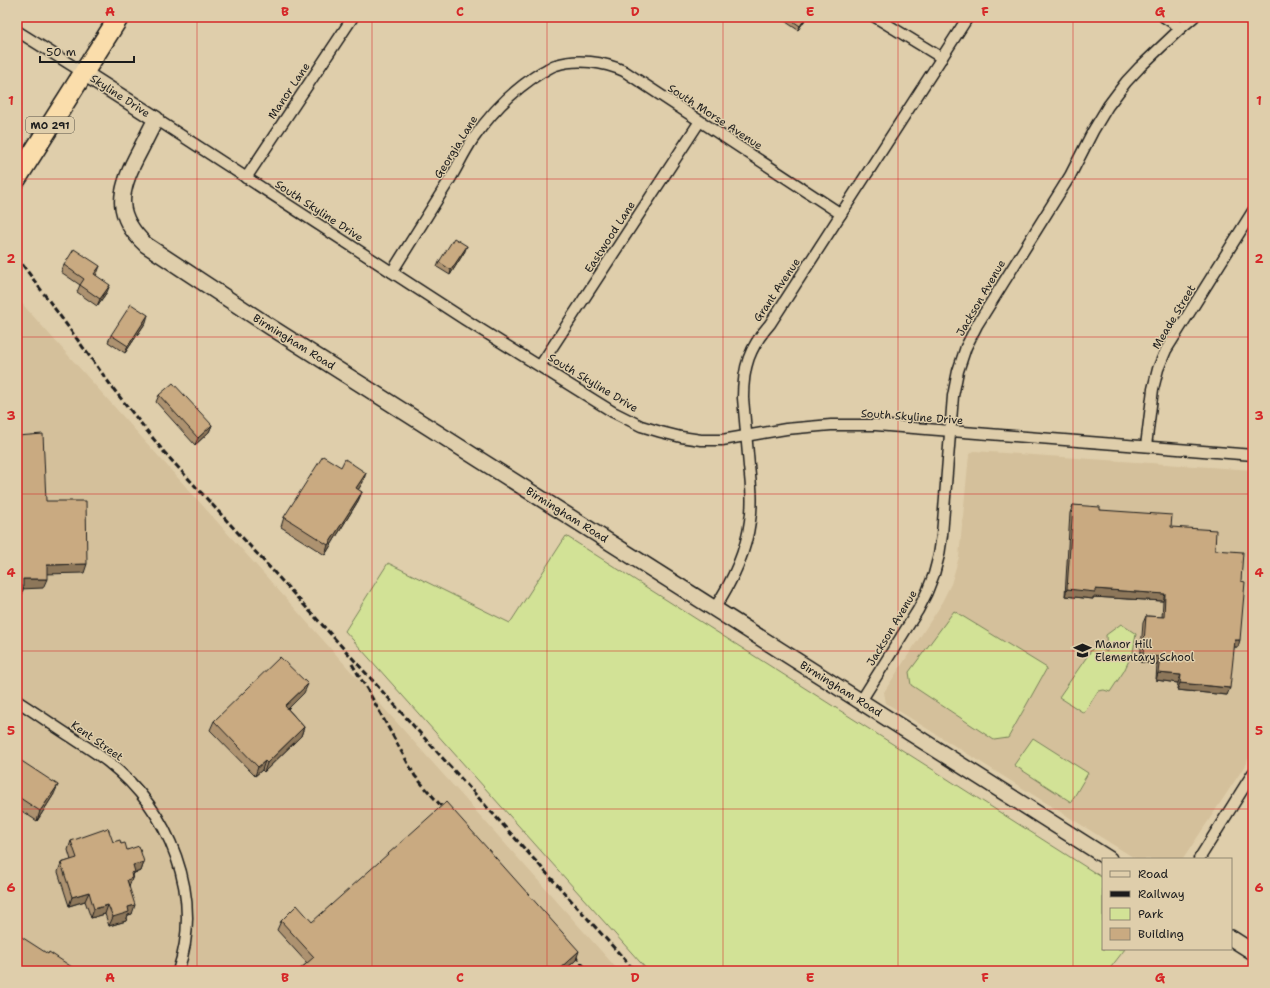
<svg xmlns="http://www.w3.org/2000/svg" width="1270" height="988" font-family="'Shantell Sans',sans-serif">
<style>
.built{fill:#d4c09b}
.green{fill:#d2e296;stroke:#777f59}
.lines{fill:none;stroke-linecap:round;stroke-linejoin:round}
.street-casing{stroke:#1c1c1c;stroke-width:13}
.secondary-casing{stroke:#1c1c1c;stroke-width:18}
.highway-casing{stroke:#1c1c1c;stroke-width:22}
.street{stroke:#dfceab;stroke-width:10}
.secondary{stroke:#dfceab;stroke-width:15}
.highway{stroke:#faddab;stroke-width:19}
.rail{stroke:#1c1c1c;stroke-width:3;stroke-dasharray:6 3;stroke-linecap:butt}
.wall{fill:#ad926f;stroke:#1c1c1c}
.shaded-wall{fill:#8d775a;stroke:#1c1c1c}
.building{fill:#c9aa81;stroke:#1c1c1c}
.grid{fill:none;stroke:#d62828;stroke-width:1;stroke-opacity:0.55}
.labels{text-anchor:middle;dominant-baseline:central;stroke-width:3;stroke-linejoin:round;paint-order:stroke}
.shield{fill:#dfceab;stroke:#565147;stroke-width:1}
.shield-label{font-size:10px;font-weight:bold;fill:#1c1c1c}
.street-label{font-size:11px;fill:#1c1c1c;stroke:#dfceab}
.poi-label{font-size:11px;fill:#1c1c1c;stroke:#dfceab;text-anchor:start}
.neatline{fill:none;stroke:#d62828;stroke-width:1.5}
.grid-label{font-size:13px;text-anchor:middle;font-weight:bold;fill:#d62828}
</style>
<rect width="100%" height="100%" fill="#dfceab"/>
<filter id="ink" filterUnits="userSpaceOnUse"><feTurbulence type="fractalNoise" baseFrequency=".025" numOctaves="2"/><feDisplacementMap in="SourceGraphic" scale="8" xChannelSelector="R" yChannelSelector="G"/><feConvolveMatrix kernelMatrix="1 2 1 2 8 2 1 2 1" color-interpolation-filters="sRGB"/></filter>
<g filter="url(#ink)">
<g class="built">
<polygon points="17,298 619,971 17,971"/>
<polygon points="974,451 1253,470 1253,751 1242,770 1183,859 1136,859 886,703 884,692 939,608 951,584 959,557 969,455"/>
</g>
<g class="green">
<polygon points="566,536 1103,878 1103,949 1125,949 1108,971 648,971 345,631 388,563 510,623"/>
<polygon points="954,611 1047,668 1008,738 994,740 911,685 909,672"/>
<polygon points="1121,624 1136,634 1133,652 1124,671 1110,692 1104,690 1098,691 1084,713 1059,697 1095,645 1107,652 1106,635"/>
<polygon points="1033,738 1088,773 1071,802 1014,765"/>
</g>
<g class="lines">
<defs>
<g id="street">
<polyline points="875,17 942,58"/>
<polyline points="1164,17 1181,28"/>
<polyline points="17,31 84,73"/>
<polyline points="156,119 464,319 613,412 641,426 661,432 681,437 701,440 722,440 786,429 831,425 876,425 1253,455"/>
<polyline points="246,178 353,17"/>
<path d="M392,272C411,241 431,210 450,179C458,166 464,152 473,139C491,113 514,89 542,72C547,70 551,66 556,65C577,58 604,62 624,71L841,214"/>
<polyline points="540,366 700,121"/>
<polyline points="1146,446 1153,389 1158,369 1166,350 1253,211"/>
<path d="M714,609C732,582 746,553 750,521C753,503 751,484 749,466C747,443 745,421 743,398C743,367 749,348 770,324L968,17"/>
<path d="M17,701C36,713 54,726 73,738C85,746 97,753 108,762C170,811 204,895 178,971"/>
<polyline points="861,701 918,610 927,592 934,574 939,555 942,535 953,396 958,371 966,347 977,325 1070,176 1093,131 1108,106 1126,82 1140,67 1181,28 1194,17"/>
<polyline points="1199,859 1253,773"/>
</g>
<g id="secondary">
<path d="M84,73L156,119C149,132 143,145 136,158C118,193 115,216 146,245L269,326L1109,859"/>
<polyline points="1231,938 1253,952"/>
</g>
<polyline id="highway" points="17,178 119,17"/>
</defs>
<use href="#street" class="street-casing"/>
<use href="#secondary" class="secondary-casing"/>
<use href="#highway" class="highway-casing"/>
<use href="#street" class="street"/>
<use href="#secondary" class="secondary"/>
<use href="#highway" class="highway"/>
<g class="rail">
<polyline points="17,257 115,391 164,452 326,629 635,971"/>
<polyline points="352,664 367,689 415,776 449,815"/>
<polyline points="569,949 588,971"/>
</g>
</g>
<g class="wall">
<polygon points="780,17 807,17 798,30 780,18"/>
<polygon points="465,251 450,275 437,267 439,262"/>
<polygon points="64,265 97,274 96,275 107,292 97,306 77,292 80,285 61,272"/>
<polygon points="146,322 125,353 108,342 111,335"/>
<polygon points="159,395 212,425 209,432 195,445 156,402"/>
<polygon points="363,482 358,490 362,492 358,501 325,555 281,527 284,517"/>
<polygon points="1073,505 1100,510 1171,527 1215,550 1238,647 1234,647 1227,695 1177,690 1178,683 1156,680 1157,664 1140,662 1143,623 1146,616 1162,617 1163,601 1093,597 1093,599 1065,596 1070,513"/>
<polygon points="304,693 288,709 304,727 301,736 264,772 262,770 255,776 210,730 214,721"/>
<polygon points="17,758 54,794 37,821 17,808"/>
<polygon points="71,841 113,842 121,844 127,850 144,862 141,871 134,873 129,886 132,914 128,915 126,921 109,926 105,914 91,918 85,901 69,906 58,872 61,863 71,860 68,850"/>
<polygon points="281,921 312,922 576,960 564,971 298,971 307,963 277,930"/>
</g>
<g class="shaded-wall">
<polygon points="806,17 807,17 798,30 800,26"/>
<polygon points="467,246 465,251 450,275 451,270"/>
<polygon points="100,266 97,274 92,281 94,274"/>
<polygon points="110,285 107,292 97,306 100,299"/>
<polygon points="148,315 146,322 125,353 128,346"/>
<polygon points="212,425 209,432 195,445 198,438"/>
<polygon points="366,473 363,482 353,498 356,488"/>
<polygon points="362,492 358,501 325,555 328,545"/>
<polygon points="87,564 84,573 44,574 47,565"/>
<polygon points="23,579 47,579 43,588 20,589"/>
<polygon points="1067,589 1095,589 1165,594 1163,601 1093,597 1093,599 1065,596"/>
<polygon points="17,590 23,590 20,599 17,599"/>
<polygon points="1235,640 1240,640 1238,647 1232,647"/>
<polygon points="1143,655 1160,657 1157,664 1140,662"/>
<polygon points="1158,673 1181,675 1178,683 1156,680"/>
<polygon points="1180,683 1230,688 1227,695 1177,690"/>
<polygon points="308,684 304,693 281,716 285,706"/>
<polygon points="304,727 301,736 264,772 267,763"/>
<polygon points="265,761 262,770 255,776 258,767"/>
<polygon points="58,785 54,794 37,821 40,811"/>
<polygon points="144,862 141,871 134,873 129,887 127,880 133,865"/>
<polygon points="89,892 85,901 69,906 72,897"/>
<polygon points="108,905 105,914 91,918 94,909"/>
<polygon points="135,905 132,914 128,915 126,921 109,926 113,917 128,907"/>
<polygon points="579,951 576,960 564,971 557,971"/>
</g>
<g class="building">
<polygon points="787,17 806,17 800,26"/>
<polygon points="454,238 467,246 451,270 439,262"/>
<polygon points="74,249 100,266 94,274 110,285 100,299 80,285 84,279 64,265"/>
<polygon points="131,304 148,315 128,346 111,335"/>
<polygon points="173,383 212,425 198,438 159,395"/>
<polygon points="43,434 46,501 86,501 87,564 47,565 47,579 23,579 23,590 17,590 17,436"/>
<polygon points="323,456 341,467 345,459 366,473 356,488 362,492 328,545 284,517"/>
<polygon points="1073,505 1100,507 1100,510 1172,515 1171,527 1216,530 1215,550 1243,552 1241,581 1245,582 1240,640 1235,640 1230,688 1180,683 1181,675 1158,673 1160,657 1143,655 1146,616 1164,617 1165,594 1095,589 1095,592 1067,589"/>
<polygon points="280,657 308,684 285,706 304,727 267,763 265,761 258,767 214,721"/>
<polygon points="17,758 58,785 40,811 17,796"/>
<polygon points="446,802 579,951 557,971 298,971 314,957 281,921 297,905 312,922"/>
<polygon points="108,828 113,842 120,840 121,844 125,843 127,850 139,846 144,862 133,865 135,872 131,873 132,878 127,880 135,905 128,907 129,912 113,917 108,905 94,909 89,892 72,897 61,863 77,858 71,841"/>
<polygon points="17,934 48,954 49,952 78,971 17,971"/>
</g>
</g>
<path class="grid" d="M197,17V971M372,17V971M547,17V971M723,17V971M898,17V971M1073,17V971M17,179H1253M17,337H1253M17,494H1253M17,651H1253M17,809H1253"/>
<defs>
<symbol id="school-bare" viewBox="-9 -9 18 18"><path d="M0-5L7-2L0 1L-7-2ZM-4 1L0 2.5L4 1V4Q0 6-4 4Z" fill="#1c1c1c" stroke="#dfceab" stroke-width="2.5" paint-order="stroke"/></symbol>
</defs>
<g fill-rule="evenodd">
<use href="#school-bare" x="1070" y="638" width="25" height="25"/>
</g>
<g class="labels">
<rect class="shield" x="26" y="117" width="48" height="16" rx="3"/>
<g class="shield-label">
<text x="50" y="125">MO 291</text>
</g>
<g class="street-label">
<text transform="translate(289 91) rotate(-56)">Manor Lane</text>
<text transform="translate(120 96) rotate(33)">Skyline Drive</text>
<text transform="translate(715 117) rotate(33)">South Morse Avenue</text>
<text transform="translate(456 147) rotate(-58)">Georgia Lane</text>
<text transform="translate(319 211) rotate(33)">South Skyline Drive</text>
<text transform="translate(610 237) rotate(-57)">Eastwood Lane</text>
<text transform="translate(777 290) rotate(-56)">Grant Avenue</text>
<text transform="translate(981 298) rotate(-60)">Jackson Avenue</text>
<text transform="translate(1174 317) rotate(-59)">Meade Street</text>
<text transform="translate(294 342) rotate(32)">Birmingham Road</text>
<text transform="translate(593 383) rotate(31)">South Skyline Drive</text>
<text transform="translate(912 417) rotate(4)">South Skyline Drive</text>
<text transform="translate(567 515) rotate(32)">Birmingham Road</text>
<text transform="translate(892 628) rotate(-59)">Jackson Avenue</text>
<text transform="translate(841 689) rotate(32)">Birmingham Road</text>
<text transform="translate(97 741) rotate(35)">Kent Street</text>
</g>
<g class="poi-label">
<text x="1095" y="644">Manor Hill<tspan x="1095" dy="13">Elementary School</tspan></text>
</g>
</g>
<rect width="1270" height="988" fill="none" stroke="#dfceab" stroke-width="44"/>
<rect x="1102" y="858" width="130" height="92" fill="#dfceab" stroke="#918772"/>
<rect x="1110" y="871" width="20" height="6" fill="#dfceab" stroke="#918772"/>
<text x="1138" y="878" font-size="12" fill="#1c1c1c">Road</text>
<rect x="1110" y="891" width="20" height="6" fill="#1c1c1c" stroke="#918772"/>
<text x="1138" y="898" font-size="12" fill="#1c1c1c">Railway</text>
<rect x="1110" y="908" width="20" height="12" fill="#d2e296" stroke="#918772"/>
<text x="1138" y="918" font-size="12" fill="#1c1c1c">Park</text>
<rect x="1110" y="928" width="20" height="12" fill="#c9aa81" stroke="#918772"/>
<text x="1138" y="938" font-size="12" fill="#1c1c1c">Building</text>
<path d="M40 56v6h94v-6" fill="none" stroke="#1c1c1c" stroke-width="2"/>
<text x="46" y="56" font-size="12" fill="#1c1c1c" stroke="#dfceab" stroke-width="3" paint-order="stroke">50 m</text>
<rect x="22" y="22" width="1226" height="944" class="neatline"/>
<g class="grid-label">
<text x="110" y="16">A</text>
<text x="285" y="16">B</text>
<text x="460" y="16">C</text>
<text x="635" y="16">D</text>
<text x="810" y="16">E</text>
<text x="985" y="16">F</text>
<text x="1160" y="16">G</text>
<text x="11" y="105">1</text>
<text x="1259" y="105">1</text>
<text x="11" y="263">2</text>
<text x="1259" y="263">2</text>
<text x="11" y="420">3</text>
<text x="1259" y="420">3</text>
<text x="11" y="577">4</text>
<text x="1259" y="577">4</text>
<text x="11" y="735">5</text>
<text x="1259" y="735">5</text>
<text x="11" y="892">6</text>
<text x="1259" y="892">6</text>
<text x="110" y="982">A</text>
<text x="285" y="982">B</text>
<text x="460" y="982">C</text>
<text x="635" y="982">D</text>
<text x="810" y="982">E</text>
<text x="985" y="982">F</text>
<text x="1160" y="982">G</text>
</g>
</svg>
